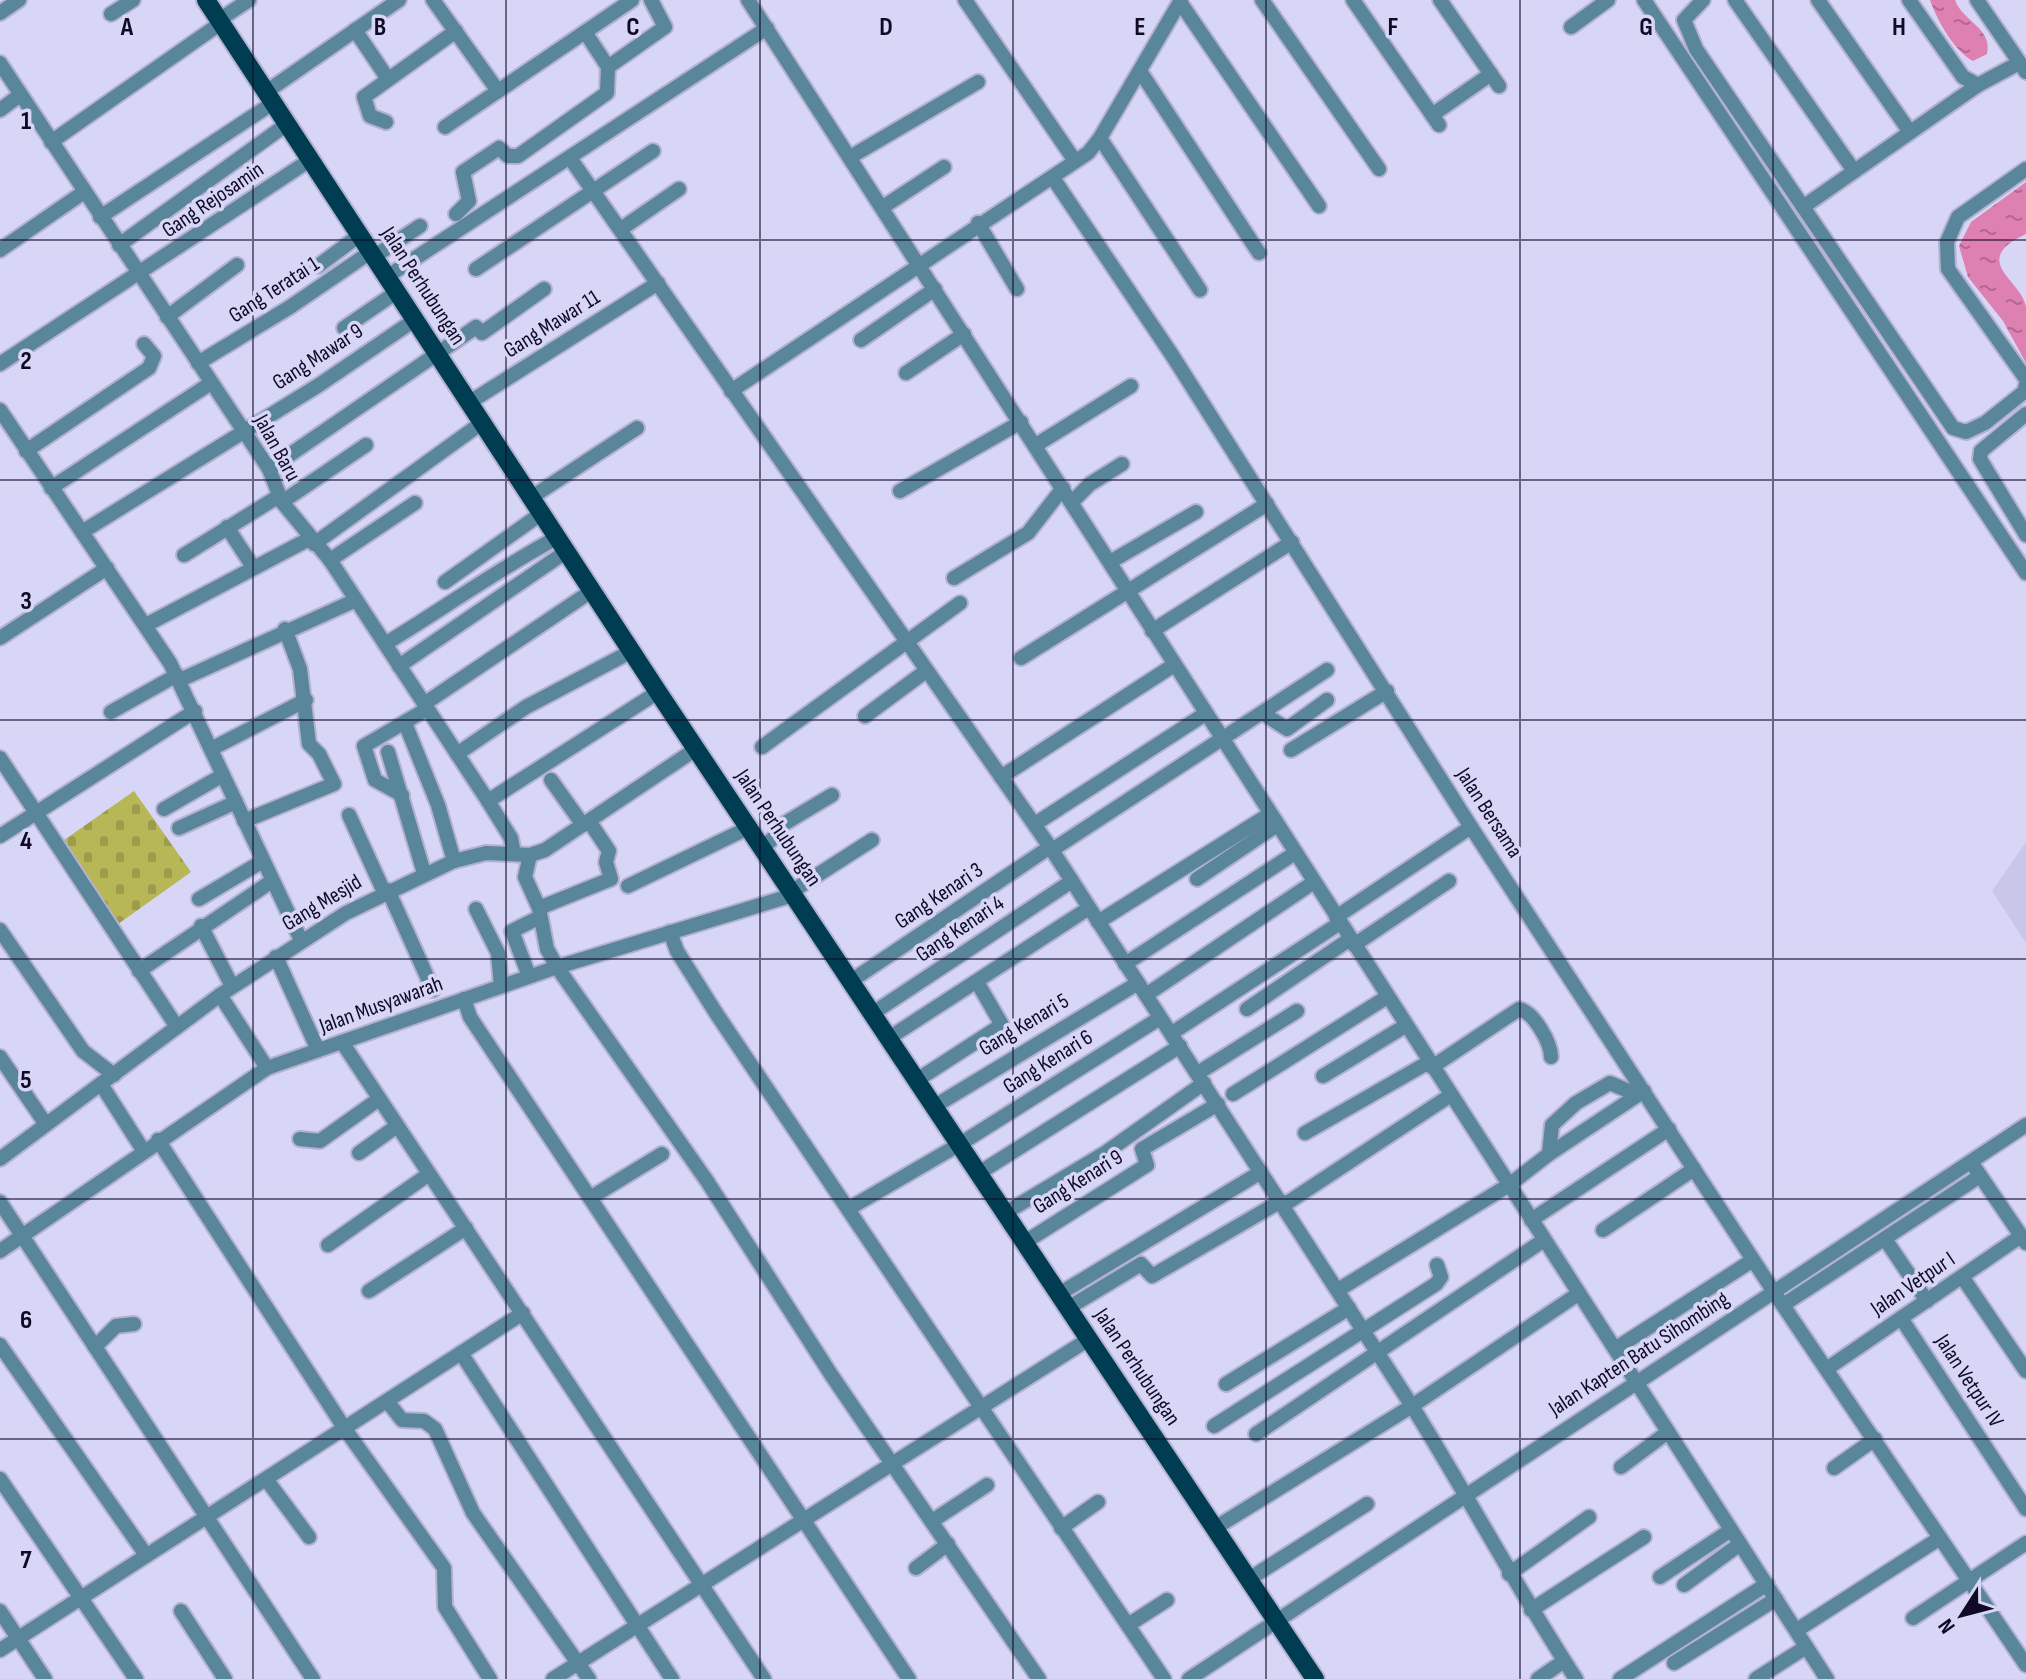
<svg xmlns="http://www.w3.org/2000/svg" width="2026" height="1679" font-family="'Sofia Sans Condensed',sans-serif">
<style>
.built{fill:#c9c7e9}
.cemetery{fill:url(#cemetery-stones)}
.water{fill:url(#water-ripples)}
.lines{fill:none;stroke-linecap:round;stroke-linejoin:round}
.minor-casing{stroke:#b4b1d0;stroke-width:18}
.major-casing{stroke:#b4b1d0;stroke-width:22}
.minor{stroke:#59869b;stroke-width:14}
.major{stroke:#003d52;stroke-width:18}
.grid{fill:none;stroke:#100a25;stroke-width:2;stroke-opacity:0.55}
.labels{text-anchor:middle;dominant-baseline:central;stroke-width:7;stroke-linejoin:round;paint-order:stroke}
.street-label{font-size:22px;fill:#100a25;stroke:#d8d6f6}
.grid-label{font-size:26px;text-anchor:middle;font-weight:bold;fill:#100a25;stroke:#d8d6f6;stroke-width:7;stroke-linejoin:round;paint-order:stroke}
</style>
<defs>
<pattern id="cemetery-stones" width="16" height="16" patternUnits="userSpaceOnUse" patternTransform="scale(2)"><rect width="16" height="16" fill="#b8b757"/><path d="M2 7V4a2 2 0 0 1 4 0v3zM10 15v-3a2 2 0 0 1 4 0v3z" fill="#9d9c4c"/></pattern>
<pattern id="water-ripples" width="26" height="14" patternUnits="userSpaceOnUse" patternTransform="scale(2)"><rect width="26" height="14" fill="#de80b1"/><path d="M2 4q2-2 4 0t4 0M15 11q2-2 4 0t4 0" fill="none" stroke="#b36790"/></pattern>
</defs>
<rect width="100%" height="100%" fill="#d8d6f6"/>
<polygon class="built" points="2026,842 2026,943 1992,891"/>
<polygon class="cemetery" points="134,791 191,872 114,927 57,845"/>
<g class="water">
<path d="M1930,0H1955C1963,22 1993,28 1987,54L1973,61C1954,51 1937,20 1930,0Z"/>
<path d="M2026,182V234C1968,261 2022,280 2026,307C2026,325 2026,345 2026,363L2003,321L1968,277L1959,246L1971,222Z"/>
</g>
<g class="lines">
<defs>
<g id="minor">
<polyline points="433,0 498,91"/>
<polyline points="748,0 1827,1679"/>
<polyline points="965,0 1075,161"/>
<polyline points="1262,0 1379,169"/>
<polyline points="1353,0 1439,125"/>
<polyline points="1440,0 1499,86"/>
<polyline points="1644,0 2026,573"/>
<polyline points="1703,0 1684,20 1696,49 1953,428 1966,432 1985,423 2024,392 2026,385"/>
<polyline points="1735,0 1854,171"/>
<polyline points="1818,0 1910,132"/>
<polyline points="1909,0 1963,77 1978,85 2019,63"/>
<polyline points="1977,0 2026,72"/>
<polyline points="1180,2 1319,206"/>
<polyline points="0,13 19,0"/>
<polyline points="111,14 133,0"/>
<polyline points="219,20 249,0"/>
<polyline points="1571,27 1608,0"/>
<polyline points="355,30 388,79"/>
<polyline points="585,32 632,0"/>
<polyline points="0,63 269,469 282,502 330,560 488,801 511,838 514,854"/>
<polyline points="608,67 665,27 651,0"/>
<polyline points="1140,71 1259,253"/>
<polyline points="266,92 399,0"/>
<polyline points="0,110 20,95"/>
<polyline points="1432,115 1491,74"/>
<polyline points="386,122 370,116 364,97 456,31"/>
<polyline points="445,127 585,32 608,67 607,93 518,156 508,156 499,148 463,172 469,201 456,214"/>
<polyline points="1100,138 1200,290"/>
<polyline points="51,142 221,23"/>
<polyline points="852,156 978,82"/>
<path d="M570,158L1050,847L1412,1406C1468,1496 1518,1590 1576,1679"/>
<polyline points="2026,169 1958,217 1947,242 1948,269 2026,379"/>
<polyline points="1053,178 1172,355 1471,827 1774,1292 2026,1665"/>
<polyline points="883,207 944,167"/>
<polyline points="1803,207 1978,85"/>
<polyline points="100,217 273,103"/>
<polyline points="978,223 1017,289"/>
<polyline points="621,229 679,189"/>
<polyline points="119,245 287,124"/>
<polyline points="0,250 84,192"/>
<polyline points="375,256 420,226"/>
<polyline points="318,266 361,234"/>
<polyline points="476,269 653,151"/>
<polyline points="388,276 767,28"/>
<polyline points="167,317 237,265"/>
<polyline points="344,328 398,291"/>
<polyline points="861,340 935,289"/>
<polyline points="198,363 290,307 372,251"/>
<polyline points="0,364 310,160"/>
<polyline points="906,373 964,334"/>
<polyline points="731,391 1088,153 1100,138 1181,0"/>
<polyline points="470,402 658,283"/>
<polyline points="0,410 170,663 301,940"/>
<polyline points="2026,414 1981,451 1980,459 2026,535"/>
<polyline points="1036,445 1131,386"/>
<polyline points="26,451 149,368 154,356 144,344"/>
<polyline points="269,469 476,327 482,333 544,289"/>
<polyline points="51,488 211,383"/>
<polyline points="900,491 1021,422"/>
<polyline points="532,497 637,428"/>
<polyline points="282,502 366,445"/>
<polyline points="1072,502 1090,484 1122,464"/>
<polyline points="227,527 253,567"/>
<polyline points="82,532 319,385 416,319"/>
<polyline points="314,544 483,422"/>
<polyline points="184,555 279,496"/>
<polyline points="330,560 415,503"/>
<polyline points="1110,562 1196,512"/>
<polyline points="954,578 1028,533 1063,488"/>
<polyline points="445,582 542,513"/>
<polyline points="146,625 309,539"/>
<polyline points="1152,631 1292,542"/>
<polyline points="0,638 107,568"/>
<path d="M385,644C443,609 498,569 558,537"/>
<polyline points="1021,658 1267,504"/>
<polyline points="399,666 567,551"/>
<polyline points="180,680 356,600"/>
<polyline points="424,704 593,590"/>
<polyline points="111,712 177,675"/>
<polyline points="1264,714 1287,729 1327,700"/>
<polyline points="865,716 926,671"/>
<polyline points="405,723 438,805 454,861"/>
<polyline points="762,747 960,603"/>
<polyline points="211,749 306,700"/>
<polyline points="1291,750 1387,691"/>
<polyline points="388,752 424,873"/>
<polyline points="457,754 526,707 632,651"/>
<polyline points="0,758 177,1027"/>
<polyline points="1001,777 1174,665"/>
<polyline points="551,780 583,825"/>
<polyline points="402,795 375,780 364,746 427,709"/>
<polyline points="488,801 658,692"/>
<polyline points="164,809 223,775"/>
<polyline points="349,815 384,892"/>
<polyline points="244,821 334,784 319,754 309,744 300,669 285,629"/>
<polyline points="1035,824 1205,714"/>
<polyline points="179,828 236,802"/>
<polyline points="0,836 195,711"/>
<polyline points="763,847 775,837 782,825 832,795"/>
<polyline points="1052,850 1327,670"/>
<polyline points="530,855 525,877 539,908 547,949 557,967 707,1181 832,1376 1039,1679"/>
<polyline points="1197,879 1277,825"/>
<polyline points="628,886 750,827"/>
<polyline points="388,890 433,990"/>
<polyline points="791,892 872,840"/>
<polyline points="199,899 263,861"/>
<polyline points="539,908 611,879 606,862 609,851 589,821"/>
<polyline points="476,909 498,953 501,986"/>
<polyline points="1336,917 1471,827"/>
<polyline points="1098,922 1270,814"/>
<polyline points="201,926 232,986"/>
<polyline points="0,930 83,1051 114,1075"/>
<polyline points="670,932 677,951 716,1013 1164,1679"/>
<polyline points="1354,945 1449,881"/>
<polyline points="276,957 318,1050"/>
<polyline points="1125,964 1295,853"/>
<polyline points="139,971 272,881"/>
<polyline points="529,976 512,931 540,917"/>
<polyline points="851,981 1050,847"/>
<polyline points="220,995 267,1068"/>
<polyline points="1146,995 1314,882"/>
<polyline points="464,999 470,1017 909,1679"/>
<polyline points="1247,1009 1350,939"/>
<polyline points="873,1013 1072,881"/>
<polyline points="1172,1033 1340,923"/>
<polyline points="889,1038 1089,908"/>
<polyline points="342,1042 764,1679"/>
<polyline points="0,1057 45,1123"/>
<path d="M1432,1067L1519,1009C1534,1012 1551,1043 1551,1057"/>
<polyline points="1198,1073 1297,1011"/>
<polyline points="1323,1076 1405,1026"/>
<polyline points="917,1080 1002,1025 977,982"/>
<polyline points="101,1084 143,1150"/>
<polyline points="1233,1094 1387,997"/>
<polyline points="935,1106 1138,983"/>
<polyline points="1305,1133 1429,1062"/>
<polyline points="300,1139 320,1141 379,1099"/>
<polyline points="158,1140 345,1429 444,1568 445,1607 490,1679"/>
<polyline points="359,1153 397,1126"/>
<polyline points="1549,1154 1644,1091"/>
<polyline points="0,1159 220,995 346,913 454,861 486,853 530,855 545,850 696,749"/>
<polyline points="1975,1168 2026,1243"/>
<polyline points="979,1173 1180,1046"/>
<polyline points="590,1198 662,1154"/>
<polyline points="0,1202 313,1679"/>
<polyline points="1284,1205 1451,1095"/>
<polyline points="848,1209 960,1144 1160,1018"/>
<polyline points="1005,1213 1105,1153 1204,1083"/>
<polyline points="1531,1220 1669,1129"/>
<polyline points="1603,1230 1694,1169"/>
<polyline points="1885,1239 1927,1301"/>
<polyline points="1025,1242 1147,1165 1142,1149 1218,1104"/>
<polyline points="328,1245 429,1174"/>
<polyline points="0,1251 267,1068 557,967 793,895"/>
<polyline points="1963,1278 2026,1371"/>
<polyline points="1338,1290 1509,1185 1549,1154 1552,1125 1576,1103 1610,1083 1638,1095"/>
<polyline points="369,1291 466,1228"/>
<polyline points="1059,1294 1261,1172"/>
<polyline points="1783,1305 1980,1176"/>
<polyline points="1068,1308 1141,1264 1152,1276 1281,1201"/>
<polyline points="1901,1318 2026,1509"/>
<polyline points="0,1345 146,1555"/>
<polyline points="95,1347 116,1326 134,1324"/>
<polyline points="1615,1349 1753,1260"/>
<polyline points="461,1353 672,1679"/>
<polyline points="1828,1368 2021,1236"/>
<polyline points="1226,1384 1349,1308"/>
<polyline points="387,1401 402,1420 424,1421 435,1429 473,1513 589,1679"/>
<polyline points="1214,1426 1436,1284 1441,1277 1437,1265"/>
<polyline points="1256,1434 1544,1240"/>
<polyline points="1621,1467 1668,1432"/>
<polyline points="1834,1468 1875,1439"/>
<polyline points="0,1479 136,1679"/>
<polyline points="266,1479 309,1537"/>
<polyline points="932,1521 987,1485"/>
<polyline points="1061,1528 1098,1502"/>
<polyline points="1215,1528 1412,1406 1578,1294"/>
<polyline points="916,1568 948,1544"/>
<polyline points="1509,1574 1589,1517"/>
<polyline points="1660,1577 1731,1530"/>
<polyline points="1249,1579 1367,1504"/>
<polyline points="1684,1585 1740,1544"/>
<polyline points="1531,1610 1644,1537"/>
<polyline points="0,1611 45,1679"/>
<polyline points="181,1611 225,1679"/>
<polyline points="1913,1618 2026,1543"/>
<polyline points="1128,1625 1167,1600"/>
<polyline points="1797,1630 1940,1538"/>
<polyline points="0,1650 523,1313"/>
<polyline points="1674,1663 1776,1599"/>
<polyline points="553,1679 1089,1339"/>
<polyline points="1189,1679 2026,1125"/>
<polyline points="1538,1679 1564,1661"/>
<polyline points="1620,1679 1767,1584"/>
<polyline points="1756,1679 1806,1647"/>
</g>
<polyline id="major" points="206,0 658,692 1315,1679"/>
</defs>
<use href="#minor" class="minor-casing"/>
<use href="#major" class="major-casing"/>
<use href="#minor" class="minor"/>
<use href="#major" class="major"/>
</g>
<path class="grid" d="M253,0V1679M506,0V1679M760,0V1679M1013,0V1679M1266,0V1679M1520,0V1679M1773,0V1679M0,240H2026M0,480H2026M0,720H2026M0,959H2026M0,1199H2026M0,1439H2026"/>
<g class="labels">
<g class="street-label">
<text transform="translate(213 200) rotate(-34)">Gang Rejosamin</text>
<text transform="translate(423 286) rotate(57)">Jalan Perhubungan</text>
<text transform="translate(274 290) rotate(-33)">Gang Teratai 1</text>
<text transform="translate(552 324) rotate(-32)">Gang Mawar 11</text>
<text transform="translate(318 357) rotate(-33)">Gang Mawar 9</text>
<text transform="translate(277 448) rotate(61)">Jalan Baru</text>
<text transform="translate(1489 813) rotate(57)">Jalan Bersama</text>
<text transform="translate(778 828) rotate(56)">Jalan Perhubungan</text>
<text transform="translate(939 896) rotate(-34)">Gang Kenari 3</text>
<text transform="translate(322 903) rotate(-31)">Gang Mesjid</text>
<text transform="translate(960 929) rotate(-34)">Gang Kenari 4</text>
<text transform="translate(381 1005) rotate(-20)">Jalan Musyawarah</text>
<text transform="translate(1024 1025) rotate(-31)">Gang Kenari 5</text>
<text transform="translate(1048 1062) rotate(-32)">Gang Kenari 6</text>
<text transform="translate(1078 1182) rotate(-32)">Gang Kenari 9</text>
<text transform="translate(1913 1284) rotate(-34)">Jalan Vetpur I</text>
<text transform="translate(1639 1354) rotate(-33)">Jalan Kapten Batu Sihombing</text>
<text transform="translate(1137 1367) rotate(56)">Jalan Perhubungan</text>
<text transform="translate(1969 1381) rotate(57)">Jalan Vetpur IV</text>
</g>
</g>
<g class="grid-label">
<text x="127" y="35">A</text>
<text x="380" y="35">B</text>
<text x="633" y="35">C</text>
<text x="886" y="35">D</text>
<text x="1140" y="35">E</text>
<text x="1393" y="35">F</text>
<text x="1646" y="35">G</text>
<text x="1899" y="35">H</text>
<text x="26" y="129">1</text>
<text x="26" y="369">2</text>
<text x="26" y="609">3</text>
<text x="26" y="849">4</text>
<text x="26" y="1088">5</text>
<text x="26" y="1328">6</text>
<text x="26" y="1568">7</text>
</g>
<g transform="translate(1962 1615) rotate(234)" stroke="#d8d6f6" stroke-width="6" paint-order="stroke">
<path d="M0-6L14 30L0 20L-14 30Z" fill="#100a25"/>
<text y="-12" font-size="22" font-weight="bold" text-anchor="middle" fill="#100a25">N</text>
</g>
</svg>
